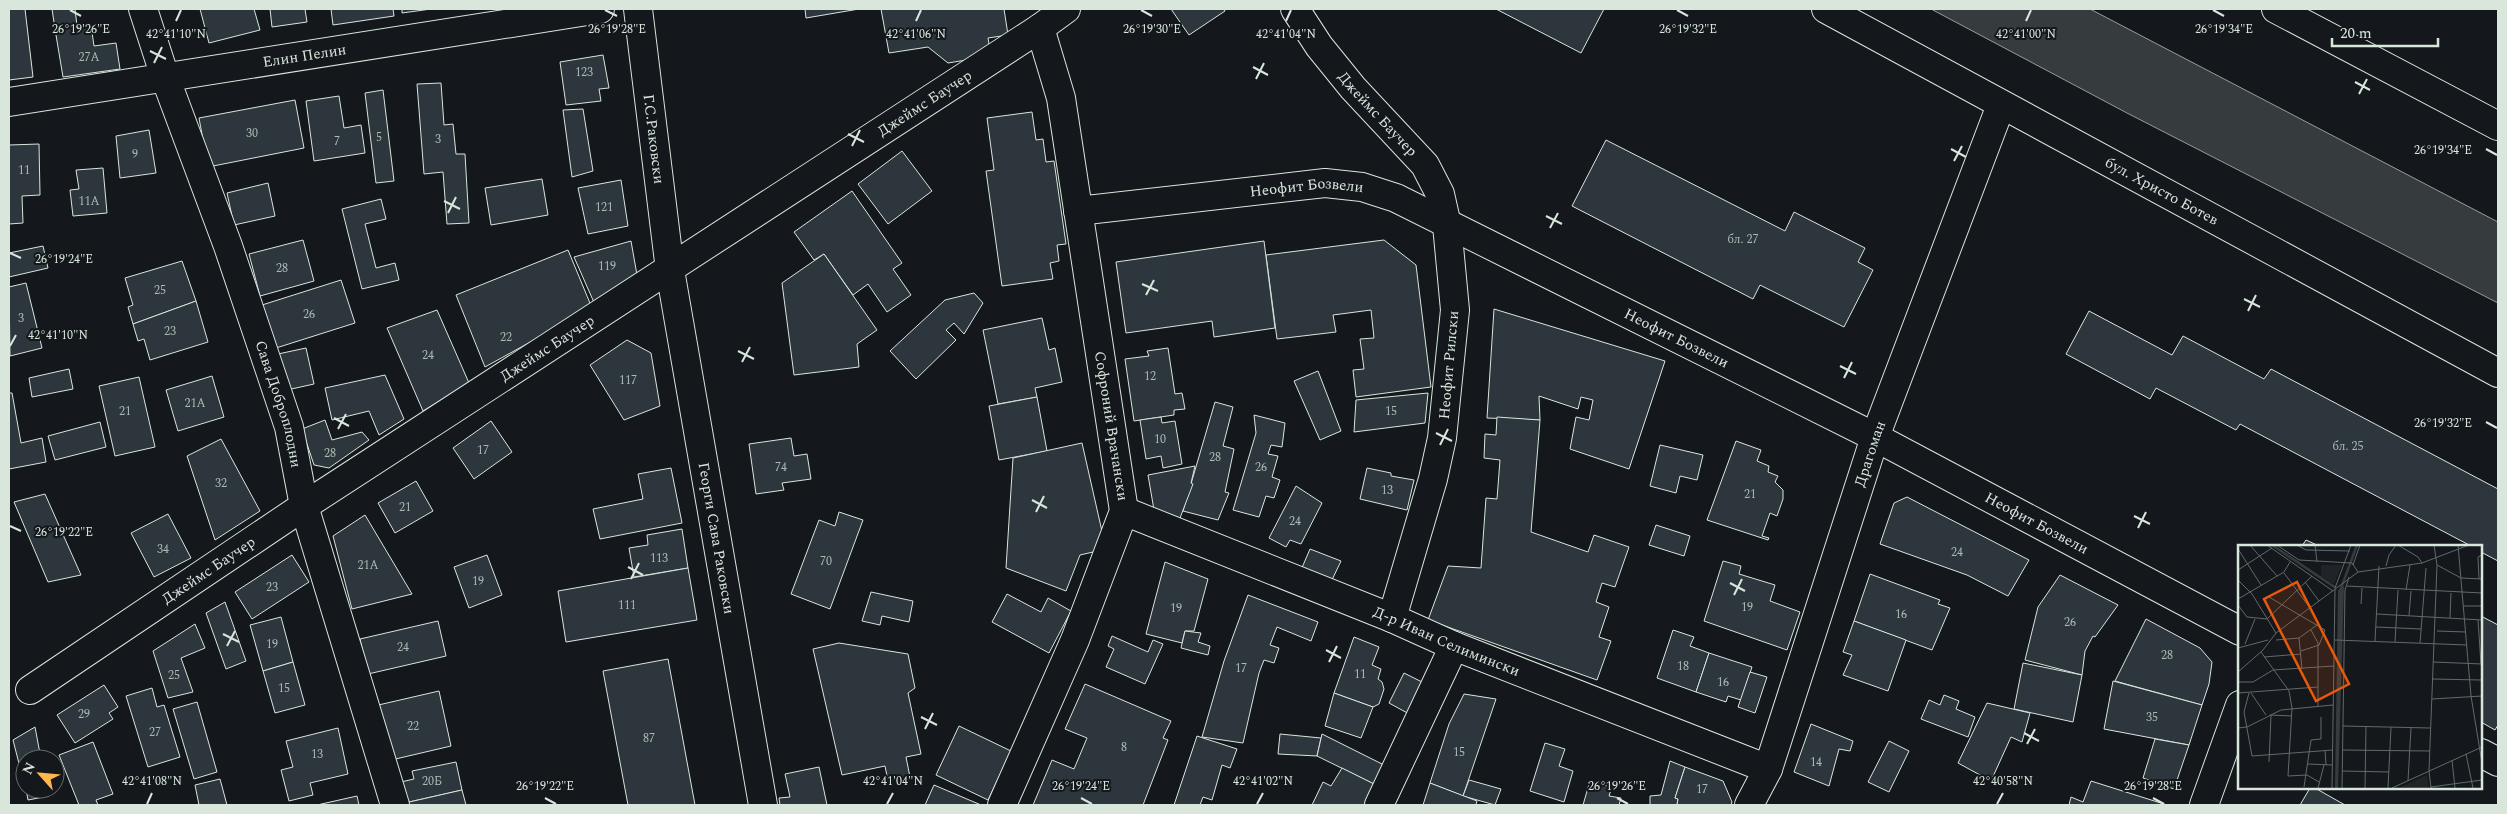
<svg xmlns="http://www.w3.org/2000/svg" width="2507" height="814" font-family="Spectral,serif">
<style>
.water{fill:#363b3e;stroke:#939e99}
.building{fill:#2c363c;stroke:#d8e6dc}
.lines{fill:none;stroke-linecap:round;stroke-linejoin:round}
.minor-casing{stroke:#d8e6dc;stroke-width:30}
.tertiary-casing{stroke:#d8e6dc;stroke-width:30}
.secondary-casing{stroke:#d8e6dc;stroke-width:30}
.minor{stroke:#14181c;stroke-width:28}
.tertiary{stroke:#14181c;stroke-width:28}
.secondary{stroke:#14181c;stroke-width:28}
.ticks{fill:none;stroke:#d8e6dc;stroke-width:2}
.labels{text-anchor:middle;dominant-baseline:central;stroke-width:4;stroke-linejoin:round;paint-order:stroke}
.number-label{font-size:12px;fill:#adbab4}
.street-label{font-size:15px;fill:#d8e6dc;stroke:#14181c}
.inset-river{fill:none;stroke:#363b3e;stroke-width:2.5}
.inset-road{fill:none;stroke:#626a69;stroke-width:1}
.view{fill:#e8590c;fill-opacity:0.15;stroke:#e8590c;stroke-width:2.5}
.inset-edge{fill:none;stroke:#d8e6dc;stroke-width:2.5}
.ticks-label{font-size:12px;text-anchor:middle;fill:#d8e6dc;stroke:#14181c;stroke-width:4;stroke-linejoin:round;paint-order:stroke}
</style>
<rect width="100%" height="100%" fill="#14181c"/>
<polygon class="water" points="1931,9 2090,9 2498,222 2498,303 2127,113"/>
<g class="building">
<polygon points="9,9 25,9 33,77 9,80"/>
<polygon points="52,9 75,9 77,26 55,29"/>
<polygon points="200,9 254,9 260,30 209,43"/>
<polygon points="270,9 305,9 307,22 272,27"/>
<polygon points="331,9 393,9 394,16 333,25"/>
<polygon points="402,9 431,9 402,13"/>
<polygon points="805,9 859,9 806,18"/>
<polygon points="881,9 1004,9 1008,35 988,38 991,56 948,63 928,47 889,53"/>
<polygon points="1171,9 1224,9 1225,11 1189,35"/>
<polygon points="1496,9 1604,9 1581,53"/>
<polygon points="91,25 94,46 116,43 120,69 63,77 55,29"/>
<polygon points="603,55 609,88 599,89 601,101 566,105 560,62"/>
<polygon points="441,83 444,125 453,124 456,154 465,154 469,223 447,224 443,172 424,174 417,84"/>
<polygon points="383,90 394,181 376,183 365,93"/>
<polygon points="339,96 344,128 361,125 365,153 314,161 306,101"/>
<polygon points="295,100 304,148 208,167 199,118"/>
<polygon points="583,109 593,171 572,177 563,110"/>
<polygon points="1032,112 1036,140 1043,139 1046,162 1054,161 1066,244 1057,245 1059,261 1050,263 1053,279 1002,286 986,171 994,170 987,118"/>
<polygon points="149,130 156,173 120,178 116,136"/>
<polygon points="1606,140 1785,231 1794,212 1865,248 1858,262 1873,270 1844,327 1760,285 1753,299 1572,206"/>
<polygon points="39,144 40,195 22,196 23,223 9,224 9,145"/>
<polygon points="902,151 932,191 888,224 858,184"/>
<polygon points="103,168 107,213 73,216 70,190 79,189 76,170"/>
<polygon points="542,179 548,215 491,225 485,188"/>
<polygon points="621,180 628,226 588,234 578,188"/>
<polygon points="268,183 275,216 234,225 227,193"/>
<polygon points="852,191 902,263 893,269 911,295 887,312 868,284 853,295 824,254 814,260 794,232"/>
<polygon points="381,199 386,219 365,224 376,268 395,263 399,280 362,289 342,209"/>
<polygon points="303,240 314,281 260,296 249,254"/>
<polygon points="1384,240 1416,265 1431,387 1356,397 1353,370 1364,369 1360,339 1374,338 1371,310 1333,315 1336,332 1277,339 1266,255"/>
<polygon points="631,241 637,275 596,307 574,257"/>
<polygon points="1264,241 1275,328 1214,337 1212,321 1126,333 1116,262"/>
<polygon points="43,246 48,268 9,277 9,253"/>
<polygon points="568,250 592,308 485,367 456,295"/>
<polygon points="824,254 877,330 857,344 859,367 794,375 782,283"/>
<polygon points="182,261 196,301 133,324 128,307 133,305 125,278"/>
<polygon points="341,280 355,323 276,348 262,305"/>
<polygon points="26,283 42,348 10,356 9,287"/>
<polygon points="974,293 983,303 964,334 954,323 946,330 956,340 916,379 890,351 945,300"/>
<polygon points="196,301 208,342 150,360 144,339 138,341 133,324"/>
<polygon points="1494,309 1665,361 1629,469 1570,449 1576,417 1589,420 1593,400 1581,397 1578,409 1539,396 1540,420 1487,418"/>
<polygon points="437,310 469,383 423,411 387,328"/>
<polygon points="2089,311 2172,355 2183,336 2264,379 2271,369 2498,489 2498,561 2481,552 2481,546 2471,546 2240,424 2236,430 2156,388 2150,399 2066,354"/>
<polygon points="1042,318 1049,350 1055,348 1062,382 1035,388 1037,397 998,404 983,330"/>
<polygon points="627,340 651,353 660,406 624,420 590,365"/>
<polygon points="306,348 314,384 287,390 278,354"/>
<polygon points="1168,348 1175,394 1182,393 1185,409 1174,410 1174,415 1134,421 1125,359 1149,356 1147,351"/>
<polygon points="69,369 73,389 32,397 29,378"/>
<polygon points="1318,371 1341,431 1320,440 1294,381"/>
<polygon points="385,375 404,419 379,435 369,411 332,420 325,388"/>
<polygon points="212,376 224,417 178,431 166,390"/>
<polygon points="139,377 155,447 115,456 99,386"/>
<polygon points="9,393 12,393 21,443 42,438 46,462 9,469"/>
<polygon points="1428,393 1425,423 1354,432 1356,400"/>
<polygon points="1037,397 1047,451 999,460 989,406"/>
<polygon points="1215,402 1233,407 1223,446 1234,449 1225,492 1229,493 1218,520 1183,511"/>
<polygon points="1254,415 1285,423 1282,447 1271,445 1268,454 1278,456 1272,477 1280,480 1274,498 1266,496 1259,517 1233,510 1256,433"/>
<polygon points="1161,417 1162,423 1175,421 1182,464 1163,468 1161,456 1146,459 1140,420"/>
<polygon points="1497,417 1540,420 1531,532 1588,552 1594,535 1629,547 1615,587 1602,583 1596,602 1609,607 1599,637 1611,641 1597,680 1428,620 1448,566 1481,568 1486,498 1497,499 1500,460 1484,458 1485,434 1496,435"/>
<polygon points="325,420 332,440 362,432 369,440 329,468 314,465 302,429"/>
<polygon points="491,421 512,452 474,479 453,448"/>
<polygon points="100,422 106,447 55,460 48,436"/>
<polygon points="791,438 794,456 807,454 811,479 782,483 784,490 756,494 749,444"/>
<polygon points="221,439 260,511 215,540 187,456"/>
<polygon points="1736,441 1761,450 1757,461 1769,466 1768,472 1778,476 1775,482 1783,490 1783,499 1777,516 1770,513 1762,536 1769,538 1768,540 1707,520"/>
<polygon points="1082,443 1106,549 1080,555 1066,591 1006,568 1013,458"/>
<polygon points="1660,445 1703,455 1697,480 1680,476 1676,493 1650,486"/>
<polygon points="1195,466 1191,483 1193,484 1180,518 1154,510 1148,475"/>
<polygon points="671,468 682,523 600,539 593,509 643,499 638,474"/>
<polygon points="1367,468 1391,473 1391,476 1414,480 1407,510 1360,499"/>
<polygon points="416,481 433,511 395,533 378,503"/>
<polygon points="1296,486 1322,503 1301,544 1290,540 1286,547 1269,538"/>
<polygon points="45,494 81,575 48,582 14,502"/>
<polygon points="1907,497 2029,560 2008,596 1967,575 1880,544 1894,503"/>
<polygon points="839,512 863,520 830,609 791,594 819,520 835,526"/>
<polygon points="168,514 191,558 154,577 131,533"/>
<polygon points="365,515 412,594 352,609 333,536"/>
<polygon points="1656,525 1690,536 1684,556 1649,545"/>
<polygon points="682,529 688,568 634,577 629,548 648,545 647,535"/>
<polygon points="2306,540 2319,546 2302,546"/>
<polygon points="1310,549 1341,561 1331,582 1301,570"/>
<polygon points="292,555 309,582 252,619 235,592"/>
<polygon points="487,555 502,595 469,608 454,567"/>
<polygon points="1723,561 1741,566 1739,574 1775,585 1770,601 1800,612 1787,650 1704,621"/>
<polygon points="1165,562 1208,579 1194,631 1185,631 1182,643 1146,634"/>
<polygon points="688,568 697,620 566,642 558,591"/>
<polygon points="1870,574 1940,600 1938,604 1950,608 1932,650 1854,621"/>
<polygon points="2060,575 2118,605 2095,637 2093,636 2085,651 2082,675 2025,660 2038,607"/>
<polygon points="871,592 913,601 909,622 882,616 880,625 862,621"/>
<polygon points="1007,594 1041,612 1048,598 1071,611 1049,653 992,622"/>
<polygon points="1248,595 1318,622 1311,641 1277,627 1270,645 1279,648 1274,663 1264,660 1259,673 1243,743 1202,737 1224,661"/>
<polygon points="225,602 246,661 226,669 206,613"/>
<polygon points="2481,616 2498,625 2498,725 2495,730 2481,722"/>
<polygon points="281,617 293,662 263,671 250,625"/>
<polygon points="2146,619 2200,648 2212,662 2209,684 2202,705 2115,681"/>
<polygon points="438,621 446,656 368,674 360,639"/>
<polygon points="1854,621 1906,640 1888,691 1843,675 1852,655 1843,652"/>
<polygon points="195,624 205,648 181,658 193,692 168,698 153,651"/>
<polygon points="1673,630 1694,637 1690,646 1709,653 1696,692 1657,678"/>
<polygon points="1185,631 1201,633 1198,642 1210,646 1208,655 1181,648"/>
<polygon points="1112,636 1148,652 1153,640 1163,644 1145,684 1106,667 1114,649 1108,646"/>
<polygon points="1354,637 1379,647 1372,665 1381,669 1378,679 1382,682 1384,689 1379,704 1373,707 1334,693"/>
<polygon points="839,643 908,654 915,688 908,693 921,754 906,757 910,777 888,781 885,766 842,775 813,649"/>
<polygon points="1709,653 1752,667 1741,700 1728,696 1726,702 1696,692"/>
<polygon points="668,659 695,805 628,805 603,671"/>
<polygon points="293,662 305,705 275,713 263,671"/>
<polygon points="2023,663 2082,675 2073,722 2014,709"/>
<polygon points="1750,672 1767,677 1755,713 1738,707"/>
<polygon points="1404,673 1426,684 1411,715 1389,703"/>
<polygon points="2113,681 2202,705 2189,745 2104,729"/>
<polygon points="1085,684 1171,721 1163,738 1168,740 1143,805 1033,805 1052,760 1074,769 1087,738 1065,729"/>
<polygon points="104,685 118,707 109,713 113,719 75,743 57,715"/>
<polygon points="152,688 157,707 164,705 180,757 148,767 126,696"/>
<polygon points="439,691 451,746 387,761 374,706"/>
<polygon points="1334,693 1373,707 1361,738 1325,726"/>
<polygon points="1464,694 1496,699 1463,796 1430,783 1449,724"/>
<polygon points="1944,695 1959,701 1956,709 1975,717 1968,737 1921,719 1929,700 1940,705"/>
<polygon points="197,702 217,772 194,779 173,709"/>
<polygon points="1987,703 2030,713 2022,742 2011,737 1991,781 1958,763"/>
<polygon points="1811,724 1853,741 1850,751 1839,749 1829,786 1794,772"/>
<polygon points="959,726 1011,751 988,800 936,775"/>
<polygon points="35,727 41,759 25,759 25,787 13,740"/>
<polygon points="338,728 348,774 310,783 313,795 289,801 281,770 293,767 286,741"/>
<polygon points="1280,734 1321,738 1317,756 1278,754"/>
<polygon points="1322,734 1386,766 1376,785 1317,756"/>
<polygon points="1197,736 1237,749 1230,768 1222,765 1212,800 1203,797 1200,805 1174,805"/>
<polygon points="2155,739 2189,745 2174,789 2143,778"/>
<polygon points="1889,741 1909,751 1889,792 1868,782"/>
<polygon points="93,742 113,794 96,800 98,805 79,805 59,755"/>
<polygon points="1545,743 1565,749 1559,766 1573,771 1564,802 1530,791"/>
<polygon points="1670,761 1685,767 1675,798 1678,799 1677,805 1650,805 1650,796 1661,795"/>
<polygon points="456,762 462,790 396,805 392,784 414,779 412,771"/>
<polygon points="819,767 827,805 780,805 779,798 790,797 785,774"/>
<polygon points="1685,767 1723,781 1732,802 1731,805 1677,805 1678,799 1675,798"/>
<polygon points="1342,768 1376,785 1366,805 1312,805 1323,782 1331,786"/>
<polygon points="220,779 227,805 199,805 195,785"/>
<polygon points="1469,780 1501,789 1495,805 1463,796"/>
<polygon points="1590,781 1612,787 1609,796 1621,798 1619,805 1583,805"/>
<polygon points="2091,781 2167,805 2069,805 2071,797 2083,802"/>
<polygon points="1430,783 1477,801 1476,805 1423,805"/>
<polygon points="934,785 981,805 925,805"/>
<polygon points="2310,788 2315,788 2345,805 2300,805"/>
<polygon points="26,789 47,789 49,796 28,800"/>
<polygon points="462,790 466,805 396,805"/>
<polygon points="357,796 359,805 317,805"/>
</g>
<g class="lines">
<defs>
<g id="minor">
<path id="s1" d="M143,9L165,77L228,246L289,427L304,506L395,805"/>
<path id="s2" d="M1295,9L1319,46L1353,88L1425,165L1440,194L1447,225L1455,310L1442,438L1433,479L1392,618"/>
<path id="s3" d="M9,102L600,9"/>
<path id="s4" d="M1078,211L1325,183L1362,187L1396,198L1875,437L2240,631"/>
<path id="s5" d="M1124,511L1392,618L1454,646L1768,769"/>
<path id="s6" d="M30,690L304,506L1040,28L1066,9"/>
<polyline points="2481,753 2498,762"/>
<polyline points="1002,805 1075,640 1124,511 1061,98 1040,28"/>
<polyline points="1379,805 1454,646"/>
<path id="s7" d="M1749,805L1768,769L1875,437L2001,105"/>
<polyline points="2204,805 2240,705"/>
</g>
<g id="tertiary">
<path id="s8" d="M638,9L670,270L763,805"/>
</g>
<g id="secondary">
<path id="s9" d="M1826,9L2498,373"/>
<polyline points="2276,9 2498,126"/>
</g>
</defs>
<use href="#minor" class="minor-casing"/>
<use href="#tertiary" class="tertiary-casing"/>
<use href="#secondary" class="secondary-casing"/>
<use href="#minor" class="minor"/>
<use href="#tertiary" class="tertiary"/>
<use href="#secondary" class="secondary"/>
</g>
<path class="ticks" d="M70,10L81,16M605,10L617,16M1141,10L1152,16M1677,10L1688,16M2213,10L2224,16M176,21L181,10M916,21L921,10M1286,21L1291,10M2026,21L2031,10M150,51L166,59M154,63L162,47M1253,67L1268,75M1256,79L1264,63M2355,82L2370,90M2359,94L2367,79M848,134L864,142M852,146L860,130M1951,149L1966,157M2486,149L2497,155M1954,161L1962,146M444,201L460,209M448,213L456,197M1546,216L1562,224M1550,228L1558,213M10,253L21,258M1142,284L1158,291M1146,295L1154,280M2244,299L2260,307M2248,311L2256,295M10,346L16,335M738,351L754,359M742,362L750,347M1840,366L1856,374M1844,378L1852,362M334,418L349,426M2486,422L2497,428M338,429L346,414M1436,433L1452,441M1440,445L1448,429M1032,500L1047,508M1036,512L1044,496M2134,516L2150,524M10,526L21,531M2138,528L2146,512M628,567L643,575M631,579L639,563M1730,583L1745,591M1734,595L1742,579M223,634L239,642M227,646L235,631M1326,650L1341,658M1329,662L1337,646M921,717L937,725M925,729L933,713M2024,733L2039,741M2027,744L2035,729M545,798L556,804M1081,798L1092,804M1617,798L1628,804M2153,798L2164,804M147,804L152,793M887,804L893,793M1257,804L1263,793M1997,804L2003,793"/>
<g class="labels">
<g class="number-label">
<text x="89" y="57">27А</text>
<text x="584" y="72">123</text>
<text x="252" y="133">30</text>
<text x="379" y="137">5</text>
<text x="438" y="139">3</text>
<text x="337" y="141">7</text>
<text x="135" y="154">9</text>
<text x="24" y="170">11</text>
<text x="89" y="201">11А</text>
<text x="604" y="207">121</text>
<text x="1743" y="239">бл. 27</text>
<text x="607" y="266">119</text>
<text x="282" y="268">28</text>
<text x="160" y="290">25</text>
<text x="309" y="314">26</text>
<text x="21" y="318">3</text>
<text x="170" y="331">23</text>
<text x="506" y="337">22</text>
<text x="428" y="355">24</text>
<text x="1150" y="376">12</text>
<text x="628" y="380">117</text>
<text x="195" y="403">21A</text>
<text x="125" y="411">21</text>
<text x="1391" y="411">15</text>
<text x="1160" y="439">10</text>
<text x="2348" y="446">бл. 25</text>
<text x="483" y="450">17</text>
<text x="330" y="453">28</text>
<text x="1215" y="457">28</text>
<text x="781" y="467">74</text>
<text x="1261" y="467">26</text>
<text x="221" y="483">32</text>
<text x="1387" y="490">13</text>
<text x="1750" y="494">21</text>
<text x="405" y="507">21</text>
<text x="1295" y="521">24</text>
<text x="163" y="549">34</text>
<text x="1957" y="552">24</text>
<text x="659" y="558">113</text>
<text x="826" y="561">70</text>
<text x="368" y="565">21А</text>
<text x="478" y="581">19</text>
<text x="272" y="587">23</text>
<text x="627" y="605">111</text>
<text x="1747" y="607">19</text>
<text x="1176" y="608">19</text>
<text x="1901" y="614">16</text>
<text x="2070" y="622">26</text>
<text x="272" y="644">19</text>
<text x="403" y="647">24</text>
<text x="2167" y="655">28</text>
<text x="1683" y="666">18</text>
<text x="1241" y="668">17</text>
<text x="1360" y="674">11</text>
<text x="174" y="675">25</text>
<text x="1723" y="682">16</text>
<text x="284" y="688">15</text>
<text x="84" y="714">29</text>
<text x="2152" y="717">35</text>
<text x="413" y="726">22</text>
<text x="155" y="732">27</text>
<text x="649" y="738">87</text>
<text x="1124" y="747">8</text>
<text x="1459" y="752">15</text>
<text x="317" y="754">13</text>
<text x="1816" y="762">14</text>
<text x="432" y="781">20Б</text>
<text x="1702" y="789">17</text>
</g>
<g class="street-label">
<text stroke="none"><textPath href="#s3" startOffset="299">Елин Пелин</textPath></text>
<text stroke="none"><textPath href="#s6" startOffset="1070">Джеймс Баучер</textPath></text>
<text stroke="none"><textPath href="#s2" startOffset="134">Джеймс Баучер</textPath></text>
<text stroke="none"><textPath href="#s8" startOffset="131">Г.С.Раковски</textPath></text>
<text stroke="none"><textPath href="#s4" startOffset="230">Неофит Бозвели</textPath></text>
<text stroke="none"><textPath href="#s9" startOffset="382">бул. Христо Ботев</textPath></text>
<text stroke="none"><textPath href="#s4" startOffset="635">Неофит Бозвели</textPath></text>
<text stroke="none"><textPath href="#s6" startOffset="620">Джеймс Баучер</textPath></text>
<text transform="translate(1449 365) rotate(-85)">Неофит Рилски</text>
<text stroke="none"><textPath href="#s1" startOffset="418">Сава Доброплодни</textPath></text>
<text transform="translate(1111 426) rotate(81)">Софроний Врачански</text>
<text stroke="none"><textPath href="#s7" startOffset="372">Драгоман</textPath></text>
<text stroke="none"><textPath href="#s4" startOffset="1040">Неофит Бозвели</textPath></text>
<text stroke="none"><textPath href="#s8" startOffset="535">Георги Сава Раковски</textPath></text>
<text stroke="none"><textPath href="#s6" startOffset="215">Джеймс Баучер</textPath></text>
<text stroke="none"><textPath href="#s5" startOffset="348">Д-р Иван Селимински</textPath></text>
</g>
</g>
<g transform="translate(2238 545)">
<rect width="244" height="244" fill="#14181c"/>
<path d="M83,20H104L96,39L83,31ZM189,230L191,243H161L182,233Z" fill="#202428"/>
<path d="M106,41L100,243H97L100,45Z" fill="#363b3e"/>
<path class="inset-river" d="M34,0L98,43M102,46L119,0"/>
<path class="inset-road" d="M12,0L39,31M29,0L95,46M39,0L61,15L114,18L120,27M59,0L68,5L112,6M77,0L79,17M160,0L180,12L184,18M220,0L233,151L244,218M0,4L23,40M115,20L122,0M199,20L223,33L244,34M148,21L151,10L158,0M0,25L34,3M46,28L72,63M241,34L240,12L244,10M0,35L14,49L38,88M67,37L81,56M109,41L244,48M97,43L113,0M168,45L172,20M31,52L87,85L81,100L63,106M0,54L46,27L52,17M123,59L124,43M0,60L9,72L29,74L74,31M225,61H244M139,69L244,75M171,71L173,46M212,73L213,48M240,75L243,119M138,82L183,84M73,85L80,98V161M199,86L228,87M61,93L64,124M38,95L61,93L79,80M97,95L229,100M137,96L141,21M157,97L160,45M182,98L188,23M7,99L17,74M0,103L30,95M23,107L51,146L54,163L50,231L69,230L81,237M26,112L63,109M195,117L244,119M0,127L25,105L38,88L120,27L184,18L231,0M194,134L244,135M0,137H15L35,125L96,121M0,148L80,142M11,148L6,167L14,211L95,205M13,148L28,170M194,154L244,151M32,170L54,171M105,181L192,183M0,183L9,182L43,165L95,160M87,205L88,220M104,205L192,206M228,209L235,243M214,215L217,243M31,217L33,170M70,219L94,220M104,226L151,227M170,236L173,183M66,242L73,195L83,194V172M193,242L244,235M80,243L86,220M94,243L97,44M104,243L107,45L111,32M127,243L128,181M150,243L153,182M154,243L244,202M193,243L191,226L199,20L196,0"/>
<path class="view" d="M59,37L111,139L78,156L26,54Z"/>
<rect width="244" height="244" class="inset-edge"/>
</g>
<g class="ticks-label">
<text x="81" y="33">26°19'26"E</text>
<text x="617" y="33">26°19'28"E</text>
<text x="1152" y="33">26°19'30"E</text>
<text x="1688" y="33">26°19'32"E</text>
<text x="2224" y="33">26°19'34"E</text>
<text x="176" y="38">42°41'10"N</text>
<text x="916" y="38">42°41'06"N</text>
<text x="1286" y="38">42°41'04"N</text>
<text x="2026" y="38">42°41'00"N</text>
<text x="2443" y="154">26°19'34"E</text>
<text x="64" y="263">26°19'24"E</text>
<text x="58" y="339">42°41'10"N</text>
<text x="2443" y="427">26°19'32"E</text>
<text x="64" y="536">26°19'22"E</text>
<text x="152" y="785">42°41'08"N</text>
<text x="893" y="785">42°41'04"N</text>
<text x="1263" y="785">42°41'02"N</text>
<text x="2003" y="785">42°40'58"N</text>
<text x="545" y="790">26°19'22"E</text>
<text x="1081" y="790">26°19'24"E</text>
<text x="1617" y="790">26°19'26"E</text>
<text x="2153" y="790">26°19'28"E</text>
</g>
<rect width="2507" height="814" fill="none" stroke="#d8e6dc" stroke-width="20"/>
<g transform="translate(40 774) rotate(297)"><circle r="24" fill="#14181c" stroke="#626a69"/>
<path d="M0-4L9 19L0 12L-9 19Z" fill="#ffb74d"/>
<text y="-8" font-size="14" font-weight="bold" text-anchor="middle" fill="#d8e6dc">N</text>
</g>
<path d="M2332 38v8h106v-8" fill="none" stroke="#d8e6dc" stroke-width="2.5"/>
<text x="2340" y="38" font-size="15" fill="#d8e6dc" stroke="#14181c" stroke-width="4" paint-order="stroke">20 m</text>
</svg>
